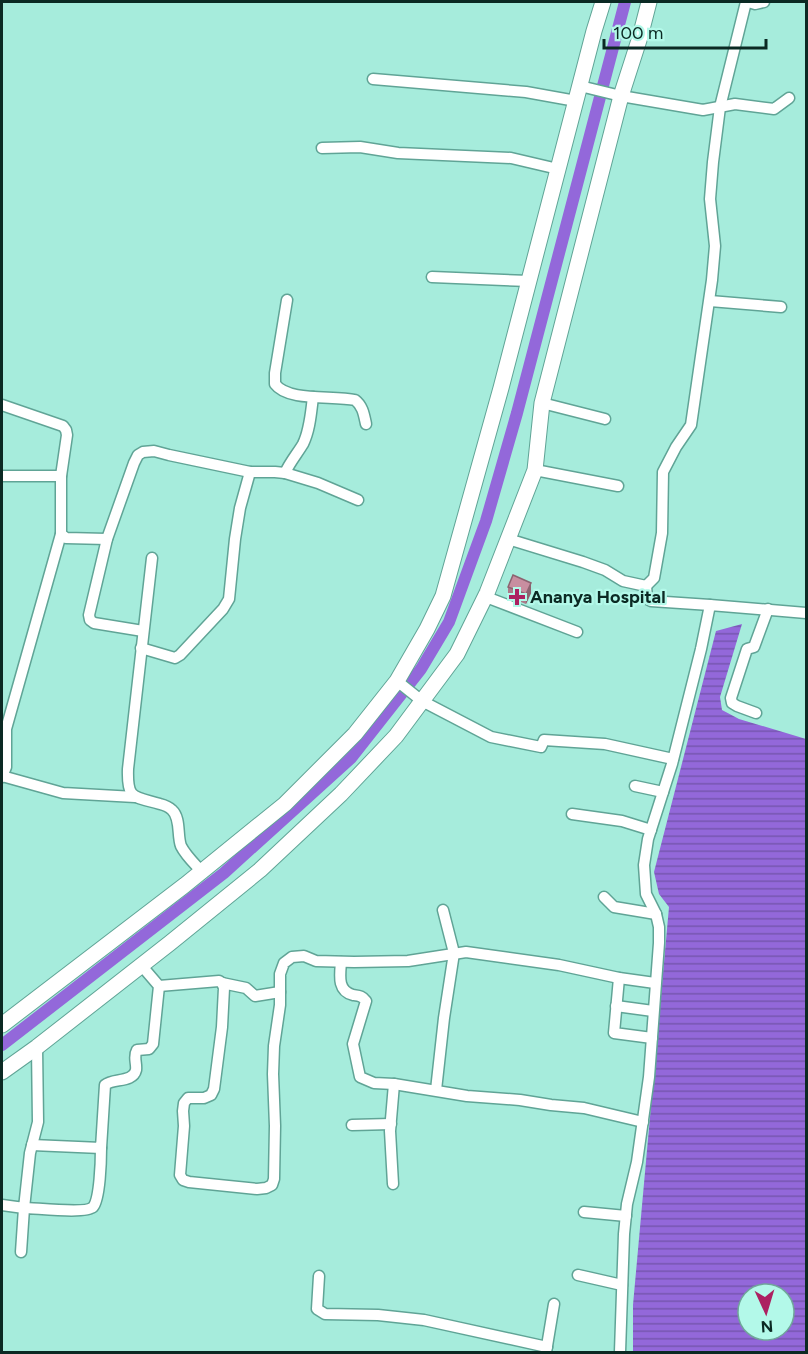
<svg xmlns="http://www.w3.org/2000/svg" width="808" height="1354" font-family="Figtree,sans-serif">
<style>
.water{fill:url(#water-rules);fill-rule:evenodd}
.lines{fill:none;stroke-linecap:round;stroke-linejoin:round}
.canal{stroke:#9368da;stroke-width:12}
.street-casing{stroke:#60a496;stroke-width:13}
.secondary-casing{stroke:#60a496;stroke-width:17}
.street{stroke:#fff;stroke-width:10}
.secondary{stroke:#fff;stroke-width:15}
.wall{fill:#ac7a8a}
.shaded-wall{fill:#8c6370}
.building{fill:#c88ea0;stroke:#8c6370;stroke-width:1.5}
.poi-dot{fill:#ac2161;stroke:#b3f9e9;stroke-width:2}
.labels{text-anchor:middle;dominant-baseline:central;stroke-width:4.5;stroke-linejoin:round;paint-order:stroke}
.poi-label{font-size:18px;font-weight:bold;fill:#0b2923;stroke:#b3f9e9;text-anchor:start}
</style>
<defs>
<pattern id="water-rules" width="6" height="5" patternUnits="userSpaceOnUse" patternTransform="scale(1.5)"><rect width="6" height="5" fill="#9368da"/><path d="M0 2.5h6" fill="none" stroke="#7656b0"/></pattern>
</defs>
<rect width="100%" height="100%" fill="#a6ecdc"/>
<path class="water" d="M742,624L720,697L722,710L739,719L806,739V1352H633V1305L669,907L659,894L654,872L716,631ZM748,1294H784V1330H748Z"/>
<g class="lines">
<polyline class="canal" points="2,1045 224,873 351,758 421,669 449,622 486,521 517,413 625,2"/>
<defs>
<g id="street">
<polyline points="748,2 755,4 764,2"/>
<polyline points="373,79 526,92 576,101"/>
<polyline points="580,86 621,96 703,110 735,104 774,109 789,98"/>
<polyline points="322,148 360,147 398,153 511,158 558,169"/>
<polyline points="432,277 529,281"/>
<path d="M287,300L275,373V384C288,402 334,395 355,400C363,406 364,415 366,424"/>
<polyline points="710,301 781,307"/>
<polyline points="542,403 605,419"/>
<polyline points="2,405 63,426 66,430 67,435 61,476 61,534 66,538 107,539"/>
<polyline points="535,470 618,486"/>
<path d="M285,473C290,462 297,454 303,444C310,430 311,412 313,397"/>
<polyline points="2,476 61,476"/>
<polyline points="508,539 583,562 605,570 623,581 646,586 647,599 651,601 710,605"/>
<path d="M152,558L128,769C127,800 133,796 160,804C164,805 169,807 172,810C181,818 177,836 181,846C186,856 195,864 202,872"/>
<polyline points="646,586 654,578 662,533 663,472 676,447 691,425 712,280 715,246 710,199 713,162 720,107 746,2"/>
<polyline points="486,597 577,632"/>
<polyline points="143,631 94,623 90,620 89,615 107,539 134,463 138,455 143,452 154,451 169,455 250,472 275,472 285,473 318,483 358,500"/>
<polyline points="141,648 175,658 180,655 223,609 229,599 235,539 240,508 250,472"/>
<polyline points="397,681 422,701 491,737 541,747 544,740 605,744 673,759"/>
<polyline points="756,713 737,706 732,703 731,698 747,649 754,647 768,609"/>
<polyline points="2,776 63,793 135,797"/>
<polyline points="2,777 6,767 6,729 61,534"/>
<polyline points="635,786 663,792"/>
<polyline points="572,814 622,821 651,830"/>
<polyline points="604,897 614,907 656,914"/>
<path d="M341,962C340,975 337,991 353,995C360,996 362,996 366,1001L353,1044L360,1077L374,1083L394,1084L467,1096L520,1100L551,1105L584,1108L643,1122"/>
<polyline points="619,978 614,1033 652,1038"/>
<polyline points="222,983 246,988 255,996 280,992"/>
<polyline points="159,986 219,981 222,983 224,988 222,1027 214,1089 211,1095 204,1098 188,1098 184,1103 183,1111 184,1126 180,1175 183,1180 189,1182 257,1189 266,1188 272,1185 274,1179 275,1126 273,1074 274,1046 280,1005 280,974 284,963 292,957 304,956 316,961 354,962 408,961 466,952 559,965 619,978 655,983"/>
<polyline points="616,1006 653,1011"/>
<polyline points="436,1090 444,1018 454,953 443,910"/>
<polyline points="352,1125 391,1124"/>
<path d="M32,1145L101,1148L105,1085C113,1078 133,1083 136,1070C137,1063 133,1057 137,1050L149,1049L153,1044L159,986L141,965"/>
<polyline points="393,1184 390,1131 394,1084"/>
<polyline points="2,1205 24,1208 30,1153 38,1122 37,1047"/>
<polyline points="584,1212 626,1216"/>
<path d="M21,1252L24,1208C36,1208 86,1214 93,1207C100,1199 101,1160 101,1148"/>
<polyline points="578,1275 622,1285"/>
<polyline points="319,1276 317,1309 325,1314 378,1315 424,1320 547,1347"/>
<polyline points="546,1352 554,1304"/>
<polyline points="620,1352 624,1234 627,1204 637,1162 649,1077 659,943 659,927 656,914 646,894 644,865 648,839 672,764 701,649 710,605 806,613"/>
</g>
<g id="secondary">
<polyline points="2,1025 185,885 285,804 355,734 397,681 427,629 443,596 501,388 594,31 603,2"/>
<polyline points="2,1072 37,1047 170,943 260,870 341,794 396,736 457,654 487,593 535,470 542,403 621,96 640,37 649,2"/>
</g>
</defs>
<use href="#street" class="street-casing"/>
<use href="#secondary" class="secondary-casing"/>
<use href="#street" class="street"/>
<use href="#secondary" class="secondary"/>
</g>
<polygon class="wall" points="508,587 531,593 526,604 508,597"/>
<polygon class="shaded-wall" points="531,583 531,593 526,604 526,594"/>
<polygon class="building" points="513,575 531,583 526,594 508,587"/>
<path class="poi-dot" d="M514 588h6v6h6v6h-6v6h-6v-6h-6v-6h6z"/>
<g class="labels">
<g class="poi-label">
<text x="530" y="597">Ananya Hospital</text>
</g>
</g>
<rect width="808" height="1354" fill="none" stroke="#0b2923" stroke-width="6"/>
<g transform="translate(766 1312) rotate(176)"><circle r="28" fill="#b3f9e9" stroke="#70a69a" stroke-width="1.5"/>
<path d="M0-4.5L10 22L0 15L-10 22Z" fill="#ac2161"/>
<text y="-9" font-size="16" font-weight="bold" text-anchor="middle" fill="#0b2923">N</text>
</g>
<path d="M604 39v9h162v-9" fill="none" stroke="#0b2923" stroke-width="3"/>
<text x="613" y="39" font-size="18" fill="#0b2923" stroke="#b3f9e9" stroke-width="4.5" paint-order="stroke">100 m</text>
</svg>
